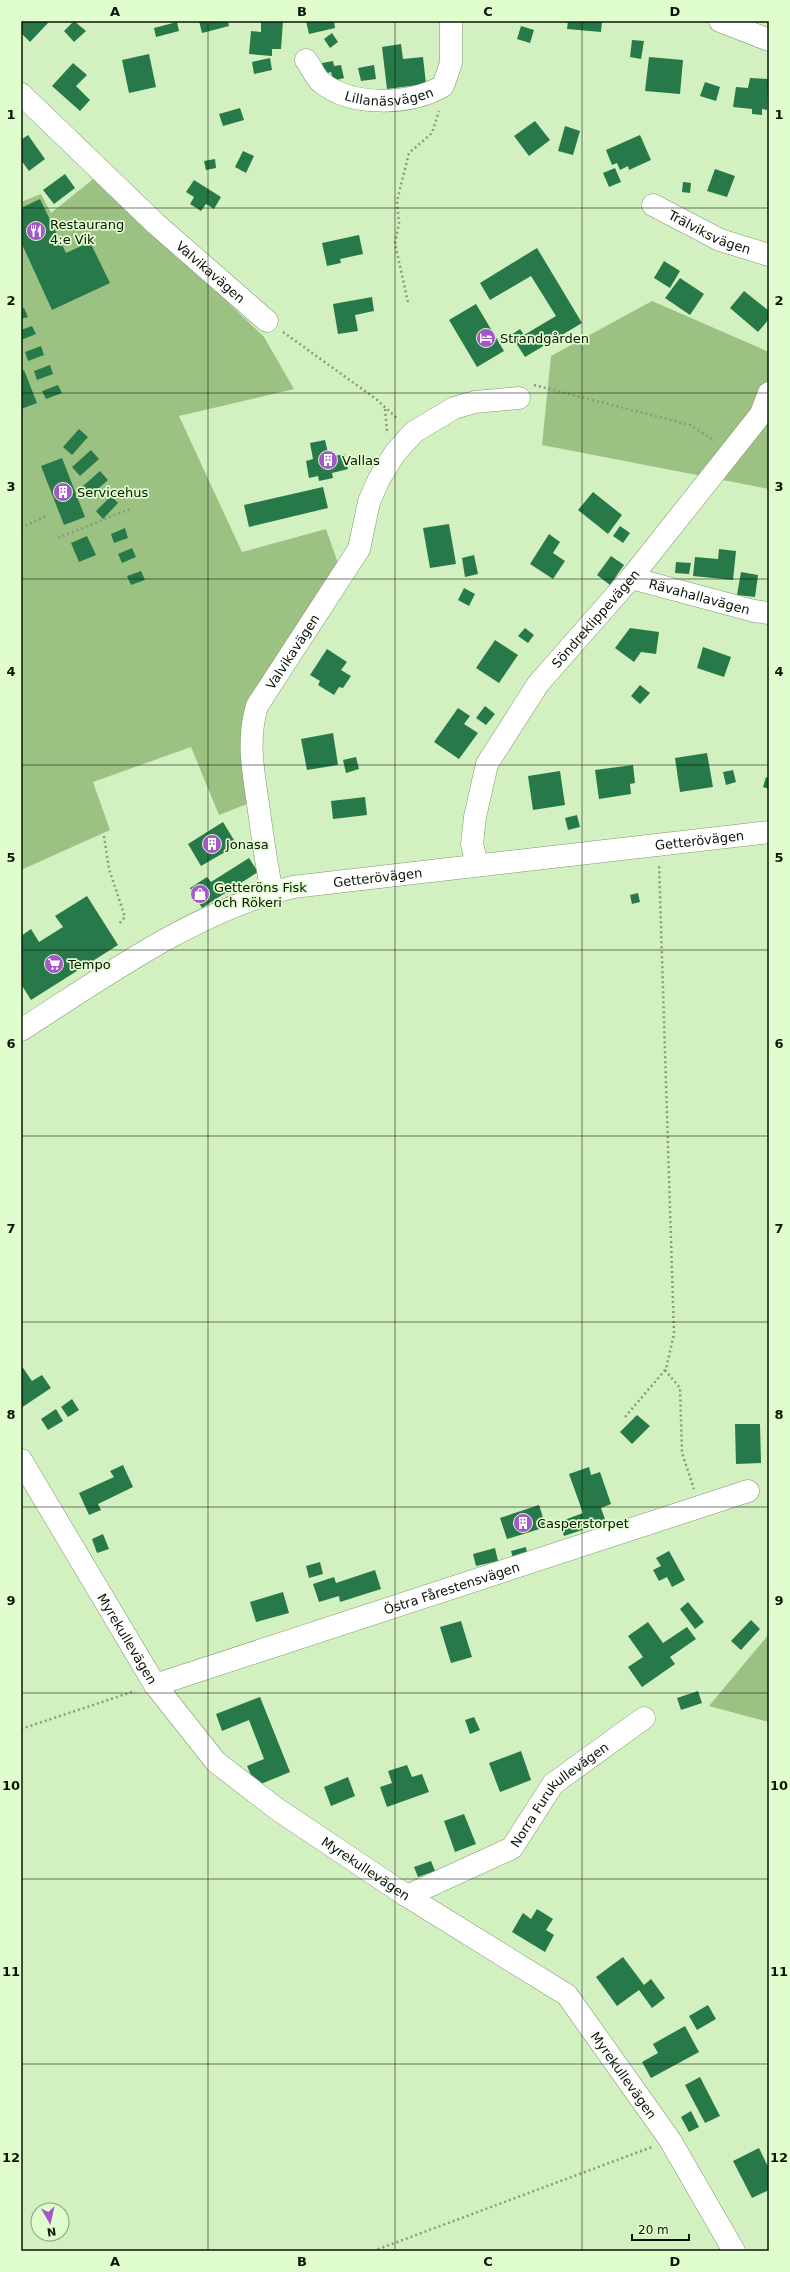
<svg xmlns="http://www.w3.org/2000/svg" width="790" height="2272" font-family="'DejaVu Sans',sans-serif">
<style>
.green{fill:#9cc283}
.building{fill:#287949}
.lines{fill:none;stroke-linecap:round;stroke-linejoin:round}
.minor-casing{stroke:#7e996d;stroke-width:23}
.path{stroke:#869d79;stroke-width:2.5;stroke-dasharray:2 3;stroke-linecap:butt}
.minor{stroke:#fff;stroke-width:22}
.grid{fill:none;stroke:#0a1404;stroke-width:1;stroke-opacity:0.55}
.labels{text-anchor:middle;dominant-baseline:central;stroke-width:3.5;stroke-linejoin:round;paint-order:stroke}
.street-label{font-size:13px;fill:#0a1404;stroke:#e0fdcd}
.poi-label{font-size:13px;fill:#0a1404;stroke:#e0fdcd;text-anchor:start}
.neatline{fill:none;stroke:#0a1404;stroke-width:1.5}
.grid-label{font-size:13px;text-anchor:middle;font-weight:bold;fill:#0a1404}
</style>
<rect width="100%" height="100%" fill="#d2f0c0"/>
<g class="green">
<polygon points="97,176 264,337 294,389 179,416 242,552 326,529 339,566 249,697 241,755 247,804 219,815 191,747 93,782 110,830 21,870 21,202 41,194 51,213"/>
<polygon points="652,301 769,352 769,489 542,445 551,356"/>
<polygon points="769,1634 769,1722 709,1706"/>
</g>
<g class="building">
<polygon points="21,21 46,21 48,23 30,42 21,33"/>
<polygon points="74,21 86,31 74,42 64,31"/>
<polygon points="199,21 228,21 229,26 202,33"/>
<polygon points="261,21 283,21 281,49 272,49 272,56 249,54 251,31 261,32"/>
<polygon points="306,21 334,21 335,28 309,34"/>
<polygon points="568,21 602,21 601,32 567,29"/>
<polygon points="177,22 179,31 156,37 154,28"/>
<polygon points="521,26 534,30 530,43 517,39"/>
<polygon points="332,33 338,42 330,48 324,39"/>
<polygon points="632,40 644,41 641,59 630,57"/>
<polygon points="401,44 403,59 423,57 426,84 387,89 382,47"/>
<polygon points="149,54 156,87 129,93 122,60"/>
<polygon points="649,57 683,60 680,94 645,91"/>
<polygon points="270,58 272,70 254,74 252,62"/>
<polygon points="333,61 334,66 341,65 344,78 333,81 331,72 324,74 322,63"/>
<polygon points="73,63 87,75 76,86 90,100 80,111 52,86"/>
<polygon points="374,65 376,79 361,81 358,68"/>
<polygon points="750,78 768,79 767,110 762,109 762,115 752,114 752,109 733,107 736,87 748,88"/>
<polygon points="705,82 720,87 716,101 700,96"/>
<polygon points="240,108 244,120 223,126 219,114"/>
<polygon points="535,121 550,140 529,156 514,136"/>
<polygon points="565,126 580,131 573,155 558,151"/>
<polygon points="28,135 45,159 29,171 21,160 21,140"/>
<polygon points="640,135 651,160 629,170 628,166 620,170 617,163 612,165 606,150"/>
<polygon points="243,151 254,156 246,173 235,167"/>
<polygon points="215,159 216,168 206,170 204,161"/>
<polygon points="615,168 621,182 609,187 603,173"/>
<polygon points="715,169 735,176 727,197 707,191"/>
<polygon points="65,174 75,188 54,204 43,190"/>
<polygon points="194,180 221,197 214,209 206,204 201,211 190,204 194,197 186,192"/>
<polygon points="683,182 691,183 690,193 682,192"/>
<polygon points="40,199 66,253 90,242 110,283 52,310 21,242 21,208"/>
<polygon points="359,235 363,254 340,259 341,263 327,266 322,243"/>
<polygon points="537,248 582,323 525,357 511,335 520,329 524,335 556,316 531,276 490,300 480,283"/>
<polygon points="664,261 680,271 670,288 654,278"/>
<polygon points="680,278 704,294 690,315 665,298"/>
<polygon points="744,291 769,311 769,319 758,332 730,308"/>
<polygon points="372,297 374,311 355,315 358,331 338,334 333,304"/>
<polygon points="476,304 504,351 477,367 449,320"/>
<polygon points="24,308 28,317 21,319 21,309"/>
<polygon points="32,326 36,334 21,340 21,330"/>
<polygon points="41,346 44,355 28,361 25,352"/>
<polygon points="50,365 53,374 37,380 34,371"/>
<polygon points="24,370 37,403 21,409 21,371"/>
<polygon points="58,385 62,393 46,399 42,391"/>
<polygon points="79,429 88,437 72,455 63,447"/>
<polygon points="325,440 329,457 345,454 348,469 332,473 333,478 319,481 318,476 309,478 306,461 313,459 310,443"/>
<polygon points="91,450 99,459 80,476 72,467"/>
<polygon points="62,458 85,517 64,525 41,466"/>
<polygon points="100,471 108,480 90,496 82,487"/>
<polygon points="323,487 328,508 249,527 244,505"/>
<polygon points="593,492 622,515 608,534 578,510"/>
<polygon points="111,496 118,503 103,519 96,511"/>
<polygon points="449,524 456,564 430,568 423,528"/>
<polygon points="620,526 630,533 623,543 613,536"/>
<polygon points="125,528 128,538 114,543 111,534"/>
<polygon points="549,534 560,542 553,553 565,561 553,579 530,564"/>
<polygon points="87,536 96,555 79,562 71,543"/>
<polygon points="132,548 136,557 122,563 118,554"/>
<polygon points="719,549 736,551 733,580 693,576 695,557 718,559"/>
<polygon points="474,555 478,574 465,577 462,558"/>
<polygon points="611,556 624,565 610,585 597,575"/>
<polygon points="676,562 691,563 689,574 675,573"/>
<polygon points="141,571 145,580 131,585 127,576"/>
<polygon points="741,572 758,575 755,597 737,595"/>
<polygon points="464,588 475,594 469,606 458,600"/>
<polygon points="525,628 534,635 528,643 518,636"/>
<polygon points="630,628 659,632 656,654 641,652 634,662 615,648"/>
<polygon points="495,640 518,655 499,683 476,668"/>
<polygon points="703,647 731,657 724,677 697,668"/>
<polygon points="327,649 347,662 341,670 351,676 343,688 339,687 334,695 318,685 320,681 310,675"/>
<polygon points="640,685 650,693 640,704 631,696"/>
<polygon points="485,706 495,714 486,725 476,718"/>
<polygon points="458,708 470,716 464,724 478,733 459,759 434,742"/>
<polygon points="333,733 338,765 307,770 301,739"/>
<polygon points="707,753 713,787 680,792 675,758"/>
<polygon points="356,757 359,769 346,773 343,760"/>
<polygon points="633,765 635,783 630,784 631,794 599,799 595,770"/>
<polygon points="733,770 736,782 726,785 723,772"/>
<polygon points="560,771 565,805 533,810 528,776"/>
<polygon points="766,777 769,778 769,789 763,787"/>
<polygon points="365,797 367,815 333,819 331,801"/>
<polygon points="577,815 580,827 568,830 565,818"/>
<polygon points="223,822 237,845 201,866 188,844"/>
<polygon points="249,858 258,872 202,908 190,888 207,877 211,882"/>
<polygon points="638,893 640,902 632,904 630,895"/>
<polygon points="87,896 118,945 31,1000 21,984 21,936 31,929 39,942 63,927 55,916"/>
<polygon points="21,1365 32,1381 42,1375 51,1388 21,1408"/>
<polygon points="72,1399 79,1410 68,1417 61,1407"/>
<polygon points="56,1409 63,1421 48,1430 41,1419"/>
<polygon points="637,1415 650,1426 632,1444 620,1432"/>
<polygon points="735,1424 760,1424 761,1463 736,1464"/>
<polygon points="123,1465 133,1487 98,1504 101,1510 89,1515 79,1493 114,1477 110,1471"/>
<polygon points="589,1467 591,1475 600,1472 611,1504 601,1508 606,1522 564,1536 559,1522 583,1513 569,1474"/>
<polygon points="539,1505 546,1527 507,1539 500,1518"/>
<polygon points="103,1534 109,1549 97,1553 92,1539"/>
<polygon points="526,1547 527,1554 513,1558 511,1551"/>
<polygon points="495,1548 498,1561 476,1566 473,1554"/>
<polygon points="669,1551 685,1580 672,1587 667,1577 659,1581 653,1570 661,1566 656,1558"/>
<polygon points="320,1562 323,1574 309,1578 306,1566"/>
<polygon points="375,1570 381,1589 340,1602 339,1596 319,1602 313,1584 334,1577 336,1583"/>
<polygon points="283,1592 289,1613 256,1622 250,1602"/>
<polygon points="688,1602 704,1622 695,1629 680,1609"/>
<polygon points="751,1620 760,1629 741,1650 731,1641"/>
<polygon points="461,1621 472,1657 451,1663 440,1627"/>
<polygon points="648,1622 663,1643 687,1627 696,1639 670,1657 675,1664 642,1687 628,1667 643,1657 628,1636"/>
<polygon points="698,1691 702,1703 681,1710 677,1698"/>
<polygon points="260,1697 290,1772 256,1786 247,1766 264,1759 249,1720 222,1731 216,1714"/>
<polygon points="474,1717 480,1730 470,1734 465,1720"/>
<polygon points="521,1751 531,1780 500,1792 489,1763"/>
<polygon points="407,1765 412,1777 422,1774 429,1792 387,1807 380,1787 392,1783 388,1771"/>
<polygon points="348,1777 355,1796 331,1806 324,1787"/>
<polygon points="464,1814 476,1844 455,1852 444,1821"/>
<polygon points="431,1861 435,1871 418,1877 414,1867"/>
<polygon points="537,1909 553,1919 546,1930 554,1935 545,1952 512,1932 523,1913 531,1919"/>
<polygon points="623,1957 644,1985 651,1979 665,1998 652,2008 639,1990 617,2006 596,1977"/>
<polygon points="708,2005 716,2019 697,2030 689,2016"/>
<polygon points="685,2026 699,2052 651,2078 642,2062 658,2053 653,2044"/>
<polygon points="700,2077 720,2116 705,2123 685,2085"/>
<polygon points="691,2111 699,2127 689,2132 681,2117"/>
<polygon points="759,2148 769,2169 769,2190 752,2198 733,2161"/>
</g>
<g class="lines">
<defs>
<g id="minor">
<polyline points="720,21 769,40"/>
<path id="s1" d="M306,60C311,66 315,78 322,83C353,107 410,105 443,86L451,63V21"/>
<path id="s2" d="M21,94L156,224L267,321"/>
<path id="s3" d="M653,205L720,240L769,255"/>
<path id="s4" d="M631,578L754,611L769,613"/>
<path id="s5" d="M477,865L472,844L475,817L487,764L538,684L631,578L761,414L769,393"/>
<path id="s6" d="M272,892C266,863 262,834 258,804C253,771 247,739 257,706L359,549L369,502L379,479L395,453L414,432L454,408L475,402L519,398"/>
<path id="s7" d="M21,1030C104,977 197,910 293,887L769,832"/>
<path id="s8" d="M21,1460L155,1685L216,1762L277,1809L407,1896L567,1995L670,2140L734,2251"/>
<path id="s9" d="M155,1685L748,1491"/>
<path id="s10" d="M407,1896L512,1848L553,1784L644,1718"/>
</g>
</defs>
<use href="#minor" class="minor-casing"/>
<g class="path">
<polyline points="408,302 395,244 399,223 397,201 409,153 432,133 439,111"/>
<polyline points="283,332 376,399 398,419"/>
<polyline points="534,385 690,425 715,441"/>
<polyline points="385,409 387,431"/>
<polyline points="21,528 48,515"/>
<polyline points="58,538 130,509"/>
<polyline points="104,836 109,869 125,917 118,925"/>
<polyline points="665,1370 680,1388 682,1453 694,1489"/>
<polyline points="625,1417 666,1369 674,1334 659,864"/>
<polyline points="21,1729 135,1691"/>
<polyline points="373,2251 652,2147"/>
</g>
<use href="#minor" class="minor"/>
</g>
<path class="grid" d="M208,21V2251M395,21V2251M582,21V2251M21,208H769M21,393H769M21,579H769M21,765H769M21,950H769M21,1136H769M21,1322H769M21,1507H769M21,1693H769M21,1879H769M21,2064H769"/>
<defs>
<symbol id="restaurant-disc" viewBox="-11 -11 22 22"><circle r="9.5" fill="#a457c9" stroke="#e0fdcd"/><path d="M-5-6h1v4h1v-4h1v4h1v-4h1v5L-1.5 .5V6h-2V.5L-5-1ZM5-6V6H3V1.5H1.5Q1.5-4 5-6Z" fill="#fff"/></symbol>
<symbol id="hotel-disc" viewBox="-11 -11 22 22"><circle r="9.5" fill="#a457c9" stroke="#e0fdcd"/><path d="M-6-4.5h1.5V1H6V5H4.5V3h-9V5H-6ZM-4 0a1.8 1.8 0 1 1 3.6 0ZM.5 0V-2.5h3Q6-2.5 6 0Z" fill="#fff"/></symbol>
<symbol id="building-disc" viewBox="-11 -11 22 22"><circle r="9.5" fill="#a457c9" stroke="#e0fdcd"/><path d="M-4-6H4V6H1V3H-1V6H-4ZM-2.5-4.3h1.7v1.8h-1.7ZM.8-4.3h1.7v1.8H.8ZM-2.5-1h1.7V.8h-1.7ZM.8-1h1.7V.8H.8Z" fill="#fff"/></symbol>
<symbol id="shop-disc" viewBox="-11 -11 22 22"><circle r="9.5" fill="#a457c9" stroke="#e0fdcd"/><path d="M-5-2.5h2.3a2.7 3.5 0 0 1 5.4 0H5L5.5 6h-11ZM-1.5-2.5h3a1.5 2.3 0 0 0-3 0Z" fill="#fff"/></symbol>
<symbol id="supermarket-disc" viewBox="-11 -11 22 22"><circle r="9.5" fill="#a457c9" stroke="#e0fdcd"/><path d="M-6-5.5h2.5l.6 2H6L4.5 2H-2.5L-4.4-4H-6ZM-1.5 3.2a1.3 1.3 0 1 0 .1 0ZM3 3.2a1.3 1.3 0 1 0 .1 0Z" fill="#fff"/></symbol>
</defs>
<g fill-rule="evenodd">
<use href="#restaurant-disc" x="25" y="220" width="22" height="22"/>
<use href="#hotel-disc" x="475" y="327" width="22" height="22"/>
<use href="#building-disc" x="317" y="449" width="22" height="22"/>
<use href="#building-disc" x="52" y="481" width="22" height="22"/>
<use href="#building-disc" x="201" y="833" width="22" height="22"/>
<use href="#shop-disc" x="189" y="883" width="22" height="22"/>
<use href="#supermarket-disc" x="43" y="953" width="22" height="22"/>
<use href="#building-disc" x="512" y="1512" width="22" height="22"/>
</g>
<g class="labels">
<g class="street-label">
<text stroke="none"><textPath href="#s1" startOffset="99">Lillanäsvägen</textPath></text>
<text stroke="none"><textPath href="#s3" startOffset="63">Trälviksvägen</textPath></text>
<text stroke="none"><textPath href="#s2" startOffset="260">Valvikavägen</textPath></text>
<text stroke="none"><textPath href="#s4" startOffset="71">Rävahallavägen</textPath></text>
<text stroke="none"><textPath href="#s5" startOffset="285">Söndreklippevägen</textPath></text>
<text stroke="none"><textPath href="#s6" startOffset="253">Valvikavägen</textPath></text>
<text stroke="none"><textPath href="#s7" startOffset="718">Getterövägen</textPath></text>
<text stroke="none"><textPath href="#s7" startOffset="394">Getterövägen</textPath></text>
<text stroke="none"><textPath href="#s9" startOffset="312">Östra Fårestensvägen</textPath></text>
<text stroke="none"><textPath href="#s8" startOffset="208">Myrekullevägen</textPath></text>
<text stroke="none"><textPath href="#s10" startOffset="188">Norra Furukullevägen</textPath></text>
<text stroke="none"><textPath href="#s8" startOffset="544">Myrekullevägen</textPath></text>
<text stroke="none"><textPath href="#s8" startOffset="880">Myrekullevägen</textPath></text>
</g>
<g class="poi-label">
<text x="50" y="224">Restaurang<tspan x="50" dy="15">4:e Vik</tspan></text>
<text x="500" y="338">Strandgården</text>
<text x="342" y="460">Vallas</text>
<text x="77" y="492">Servicehus</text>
<text x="226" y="844">Jonasa</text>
<text x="214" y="887">Getteröns Fisk<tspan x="214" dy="15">och Rökeri</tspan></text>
<text x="68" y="964">Tempo</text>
<text x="537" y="1523">Casperstorpet</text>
</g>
</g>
<rect width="790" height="2272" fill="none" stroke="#e0fdcd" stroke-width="44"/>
<g transform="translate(50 2222) rotate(171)"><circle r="19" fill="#e0fdcd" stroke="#8aa07d"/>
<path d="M0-3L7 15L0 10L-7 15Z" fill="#a457c9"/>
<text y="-6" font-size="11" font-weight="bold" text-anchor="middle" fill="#0a1404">N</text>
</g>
<path d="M632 2234v6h57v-6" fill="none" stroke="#0a1404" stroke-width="2"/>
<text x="638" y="2234" font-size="12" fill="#0a1404" stroke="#e0fdcd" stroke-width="3" paint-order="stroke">20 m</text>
<rect x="22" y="22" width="746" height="2228" class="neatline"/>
<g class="grid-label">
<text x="115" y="16">A</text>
<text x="302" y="16">B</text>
<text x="488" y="16">C</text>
<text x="675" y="16">D</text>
<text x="11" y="119">1</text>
<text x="779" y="119">1</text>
<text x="11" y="305">2</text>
<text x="779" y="305">2</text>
<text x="11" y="491">3</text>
<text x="779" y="491">3</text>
<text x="11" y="676">4</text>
<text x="779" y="676">4</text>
<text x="11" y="862">5</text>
<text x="779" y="862">5</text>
<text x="11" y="1048">6</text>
<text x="779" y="1048">6</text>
<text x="11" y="1233">7</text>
<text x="779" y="1233">7</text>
<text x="11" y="1419">8</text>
<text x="779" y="1419">8</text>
<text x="11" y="1605">9</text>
<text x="779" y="1605">9</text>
<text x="11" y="1790">10</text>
<text x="779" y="1790">10</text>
<text x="11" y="1976">11</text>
<text x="779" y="1976">11</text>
<text x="11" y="2162">12</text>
<text x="779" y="2162">12</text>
<text x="115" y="2266">A</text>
<text x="302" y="2266">B</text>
<text x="488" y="2266">C</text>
<text x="675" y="2266">D</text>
</g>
</svg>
